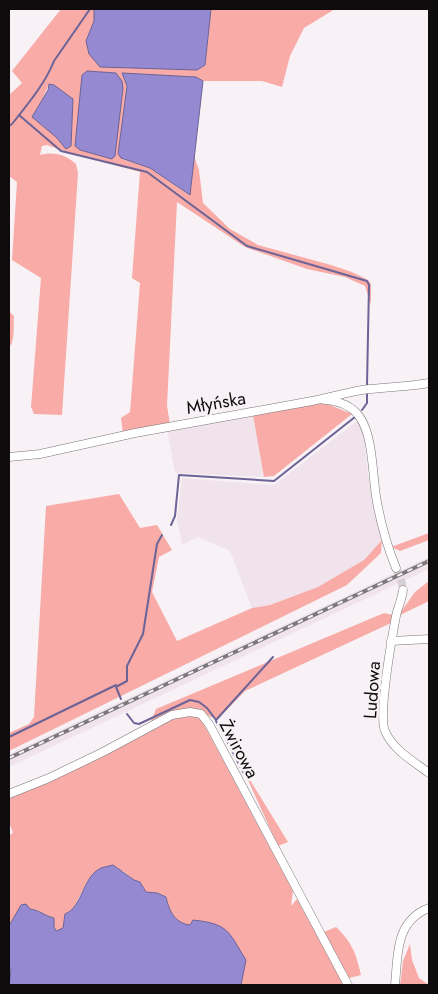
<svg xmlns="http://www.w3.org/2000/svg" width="438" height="994" font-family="Jost,sans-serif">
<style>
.built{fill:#f0e3ec}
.green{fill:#f8aba7;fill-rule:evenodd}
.water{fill:#9589d1;stroke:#6c6396}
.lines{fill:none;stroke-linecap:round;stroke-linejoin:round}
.stream{stroke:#6c6396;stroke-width:2}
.minor-tunnel{stroke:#d5cfd3;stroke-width:8;stroke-dasharray:8 4;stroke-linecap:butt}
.minor-casing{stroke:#7a7578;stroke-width:9}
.minor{stroke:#fff;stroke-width:8}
.rail-casing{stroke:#7c787b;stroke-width:4}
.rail{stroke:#f8f2f6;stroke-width:2;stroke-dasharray:5.5;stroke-linecap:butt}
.labels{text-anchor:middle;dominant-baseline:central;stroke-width:5;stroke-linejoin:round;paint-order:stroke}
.street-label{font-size:18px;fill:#0d0b0c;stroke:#f8f2f6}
</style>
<rect width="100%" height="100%" fill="#f8f2f6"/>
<g class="built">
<polygon points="253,415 264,477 175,473 167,429"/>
<polygon points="357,421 364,434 368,475 382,540 364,560 318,587 270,605 252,608 230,551 198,537 182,545 177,518 182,478 274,485"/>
<polygon points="429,557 429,569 9,767 9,754"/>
</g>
<g class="green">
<path d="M61,9H94V21L86,41L205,65L211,9H335L304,28L290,56L282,87L262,81H203L196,77L122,74L127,86L118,154L122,159L150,168L189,195L194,156L199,170L203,203L230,229L258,245L331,265L352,272L368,280L371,284V305L365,286L345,277L307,269L245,247L177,202L167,406L170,424L123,434L121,418L130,412L140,283L132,278L140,172L70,153L47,145L42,146L40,155C54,151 66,155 76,164L78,173L62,415L34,414L31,407L41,278L12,260L17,182L9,176V95L22,83L12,71ZM49,84L67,149L56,137L43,98Z"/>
<path d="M9,311L14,316C13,326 15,336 11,345L9,346Z"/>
<polygon points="325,403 352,414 274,476 264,477 253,415"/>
<polygon points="119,494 140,528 157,525 172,550 159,557 152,592 177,641 252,608 270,605 318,587 364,560 382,540 381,553 347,585 9,751 9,733 29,724 34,717 46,506"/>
<polygon points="429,533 429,540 400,551 391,547"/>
<polygon points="429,581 429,601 398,616 415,592"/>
<path d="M384,613L393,615L391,623L245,691L217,720C190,704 177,707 151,721L156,709Z"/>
<path d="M190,715L200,717L293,891L291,906L297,899L344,985H241L246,960L190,926C174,923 169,911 166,897L157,893L146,892L140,882L134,880L123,871L88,880L72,911L65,914L63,928L56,931L54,927V918C45,916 39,910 30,909L12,921L9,926V835L13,833L9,822V797L173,717Z"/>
<polygon points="242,767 288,842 278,846"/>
<path d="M336,927C352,942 356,954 361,975L349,978L324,932Z"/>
<polygon points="410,944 412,960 419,978 429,985 400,985 403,961"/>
</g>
<g class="water">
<polygon points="94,9 211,9 205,65 197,70 100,67 89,54 86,41 94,21"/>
<polygon points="87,71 116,73 122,81 123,88 115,156 112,159 80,150 75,146 82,75"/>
<polygon points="122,73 196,77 203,81 190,195 150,168 121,158 118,154 127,86"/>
<polygon points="49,84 54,85 73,99 71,146 66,149 56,137 32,117 48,90"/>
<path d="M113,865L134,880L140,882L146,892L157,893L166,897C169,910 174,923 190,925L193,920C229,924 228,931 246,960L241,985H9L11,969L9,968V926L21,905L26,904L30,909C39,910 45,916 54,918V927L56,931L63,928L65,914C83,907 82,877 101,868C105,867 109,866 113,865Z"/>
</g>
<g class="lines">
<g class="stream">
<polyline points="19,115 61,151 147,172 247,246 367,281 369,285 367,385"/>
<path d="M9,126L12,124C27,105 45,84 54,61L90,9"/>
<polyline points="362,410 367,403 367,394"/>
<polyline points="171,525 175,516 179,475 274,481 355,417"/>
<polyline points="121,699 116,687 127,681 127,666 143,634 157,544 162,535"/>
<polyline points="127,714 134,723 139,724 190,700 199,702 207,708 216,720 273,657"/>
<polyline points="216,721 222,732"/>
<polyline points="9,737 116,685"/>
<polyline points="227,741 243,772"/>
</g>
<polyline class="minor-tunnel" points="396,568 402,583 403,590"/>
<defs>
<g id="minor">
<path d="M325,400C338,401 351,405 359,416C374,436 372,477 377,502C381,524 387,546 396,568"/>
<path d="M9,457L40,454L135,433L312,401C328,398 344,393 362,390C384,387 407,387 429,383"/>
<path d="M403,590C402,599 398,607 396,616C392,637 378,715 385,731C393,750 413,761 429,773"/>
<polyline points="391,641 429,639"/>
<polyline points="9,794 49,778 103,752 172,715 190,712 201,714 209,724 348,985"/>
<path d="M395,985C398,955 395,921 429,908"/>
</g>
</defs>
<use href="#minor" class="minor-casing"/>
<use href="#minor" class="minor"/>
<defs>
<polyline id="rail" points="9,758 429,561"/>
</defs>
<use href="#rail" class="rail-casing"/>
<use href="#rail" class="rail"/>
</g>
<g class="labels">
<g class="street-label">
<text transform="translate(216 403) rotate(-10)">Młyńska</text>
<text transform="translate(372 690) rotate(-86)">Ludowa</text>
<text transform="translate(239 749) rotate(62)">Żwirowa</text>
</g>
</g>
<rect width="438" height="994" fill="none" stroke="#0d0b0c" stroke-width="20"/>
</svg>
